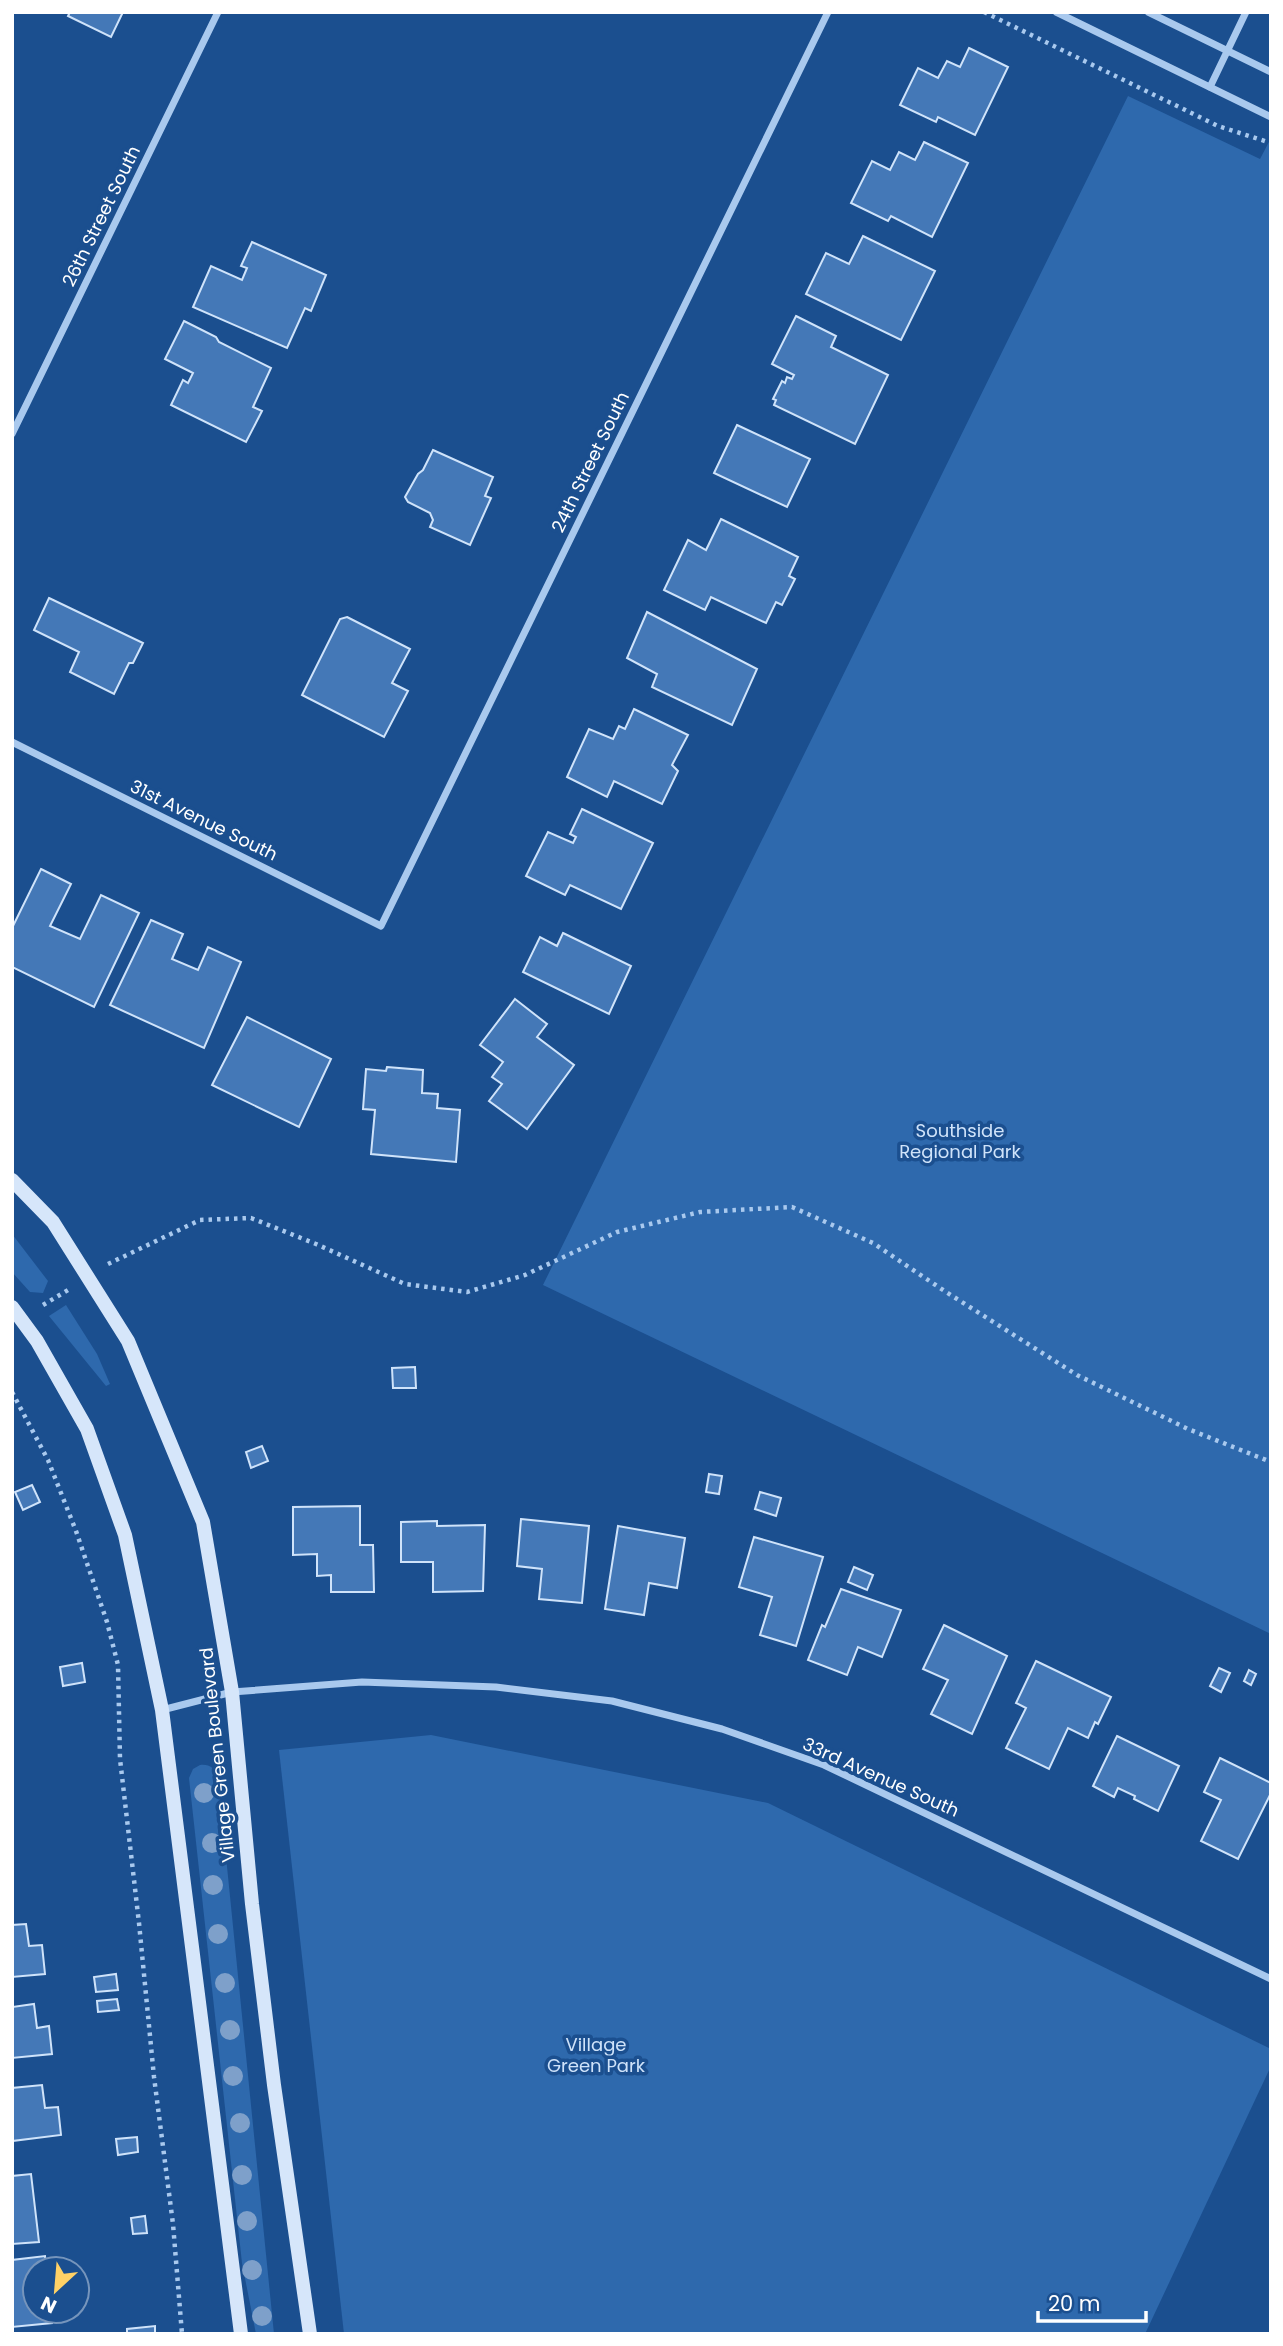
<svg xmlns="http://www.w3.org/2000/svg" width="1283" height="2346" font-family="Poppins,sans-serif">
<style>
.green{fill:#2e69ad}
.building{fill:#4478b7;stroke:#cfe3fa;stroke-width:2}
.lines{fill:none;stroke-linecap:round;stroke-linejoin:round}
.path{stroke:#a9c9ee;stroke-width:4.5;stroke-dasharray:3.5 5;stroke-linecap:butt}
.street{stroke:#a9c9ee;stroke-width:7}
.secondary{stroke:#d6e6fa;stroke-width:14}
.tree{fill:#7ea0ca}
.labels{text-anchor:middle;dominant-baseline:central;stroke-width:7;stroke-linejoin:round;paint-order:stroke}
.street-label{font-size:18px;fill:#fff;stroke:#1b4f8f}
.park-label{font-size:18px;fill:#cfe3fa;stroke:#1b4f8f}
</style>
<rect width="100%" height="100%" fill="#1b4f8f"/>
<g class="green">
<polygon points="1128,96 1260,159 1271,138 1271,1634 543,1285"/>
<polygon points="12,1234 48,1281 43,1293 30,1292 12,1272"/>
<polygon points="66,1305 97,1354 110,1384 106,1386 49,1316"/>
<polygon points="431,1735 768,1803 1271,2049 1271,2066 1145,2334 344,2334 279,1750"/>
<path d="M200,1765C210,1764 214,1768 218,1777L274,2334H256L242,2263L189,1778L193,1769Z"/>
</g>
<g class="building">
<polygon points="70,12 123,12 111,37 68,16"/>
<polygon points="969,48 1008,67 975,135 938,117 936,122 900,105 918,68 938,78 947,61 960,67"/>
<polygon points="924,142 968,163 932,237 891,216 888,221 851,203 872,161 890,170 899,152 915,160"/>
<polygon points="863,236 935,271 901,340 806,294 826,253 849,264"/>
<polygon points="252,242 326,275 311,311 305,308 287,348 193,307 211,266 242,280 247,268 241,266"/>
<polygon points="796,316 836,336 831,347 888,375 855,444 774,405 776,400 773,399 782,381 785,383 787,377 792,379 794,375 772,364"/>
<polygon points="184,321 216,337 219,342 271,368 253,407 262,411 246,442 171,405 183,380 188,383 193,373 165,359"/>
<polygon points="737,425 810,459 787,507 714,473"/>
<polygon points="433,450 493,477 485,496 491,498 470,545 430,527 433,520 430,513 408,502 405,497 418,474 423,470"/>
<polygon points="721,519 798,557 789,576 795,579 782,605 776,602 766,623 711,597 705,610 664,590 688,540 706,550"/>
<polygon points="49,598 143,643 133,663 129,663 114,694 70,672 79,652 34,630"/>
<polygon points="647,612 757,669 732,725 652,687 657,674 627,658"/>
<polygon points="347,617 410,649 392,683 408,691 384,737 302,695 340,619"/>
<polygon points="634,709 688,735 672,765 678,771 662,804 614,781 607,797 567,777 589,729 613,739 619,726 625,729"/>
<polygon points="582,809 653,843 621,909 570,885 565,895 526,876 548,832 573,843 576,837 570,834"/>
<polygon points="41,869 71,884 50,926 80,939 101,895 139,913 94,1007 12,967 12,928"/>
<polygon points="151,920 183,934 172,959 198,970 208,947 241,962 204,1048 110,1005"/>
<polygon points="563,933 631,966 609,1014 523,972 540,937 557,946"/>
<polygon points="515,999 547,1024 537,1037 574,1065 527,1129 489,1101 502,1084 492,1077 503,1062 480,1045"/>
<polygon points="247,1017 331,1059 299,1127 212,1085"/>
<polygon points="387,1067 423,1070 422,1093 438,1094 437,1108 460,1110 456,1162 371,1154 375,1110 363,1109 366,1069 386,1071"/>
<polygon points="415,1367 416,1388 393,1388 392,1368"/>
<polygon points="262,1446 268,1461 251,1468 246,1452"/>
<polygon points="709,1474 722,1476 719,1494 706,1492"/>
<polygon points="32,1485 40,1502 23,1510 15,1492"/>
<polygon points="760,1492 781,1498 776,1516 755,1509"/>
<polygon points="360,1506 360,1545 373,1545 374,1592 331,1592 331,1575 317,1576 317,1554 293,1555 293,1507"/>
<polygon points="521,1519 589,1526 582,1603 539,1599 542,1569 517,1566"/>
<polygon points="437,1521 437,1526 485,1525 483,1591 433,1592 433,1562 401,1562 401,1522"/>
<polygon points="618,1526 685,1538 677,1588 649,1583 644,1615 605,1609"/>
<polygon points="754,1537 823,1557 796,1646 760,1635 772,1597 739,1587"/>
<polygon points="854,1567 873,1575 867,1590 848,1582"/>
<polygon points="841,1589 901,1610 882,1657 858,1647 847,1675 808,1660 822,1625 825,1627"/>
<polygon points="944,1625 1007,1656 972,1734 931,1714 948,1680 923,1669"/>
<polygon points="1036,1661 1111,1697 1098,1724 1095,1722 1088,1738 1068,1728 1049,1769 1006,1748 1026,1708 1016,1703"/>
<polygon points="82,1663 85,1682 63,1686 60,1667"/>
<polygon points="1219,1668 1230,1673 1221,1692 1210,1686"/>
<polygon points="1249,1670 1256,1674 1251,1685 1244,1681"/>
<polygon points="1117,1736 1179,1766 1158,1811 1134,1799 1135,1796 1118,1788 1114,1797 1093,1786"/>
<polygon points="1220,1758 1271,1783 1271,1793 1238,1859 1201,1841 1221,1800 1204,1792"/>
<polygon points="26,1924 29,1946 42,1945 45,1974 12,1977 12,1925"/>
<polygon points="116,1974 118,1990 96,1992 94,1977"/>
<polygon points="117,1999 119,2010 98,2012 97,2001"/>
<polygon points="34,2004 37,2028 49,2026 52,2054 12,2058 12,2007"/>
<polygon points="42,2085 45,2108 58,2107 61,2135 12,2141 12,2088"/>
<polygon points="137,2137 138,2152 118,2155 116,2139"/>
<polygon points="31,2174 39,2242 12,2244 12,2176"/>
<polygon points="145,2216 147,2233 133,2234 131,2218"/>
<polygon points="45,2256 46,2269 35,2269 35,2311 51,2311 52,2323 12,2327 12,2260"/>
<polygon points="155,2326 155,2334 127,2334 127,2329"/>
</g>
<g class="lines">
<g class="path">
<polyline points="984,12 1218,126 1271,143"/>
<polyline points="108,1264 200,1220 251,1218 316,1244 405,1284 467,1292 525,1275 617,1232 700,1212 792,1207 873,1243 946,1292 1077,1375 1188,1429 1271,1462"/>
<polyline points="43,1305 68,1290"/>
<polyline points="12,1392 48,1460 76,1531 107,1622 118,1665 120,1759 139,1923 154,2077 173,2224 182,2334"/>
</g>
<g class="street">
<polyline points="1056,12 1271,117"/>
<polyline points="1148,12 1271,72"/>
<polyline points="1210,87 1246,12"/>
<polyline points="12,434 218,12"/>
<polyline points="12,742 381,926 828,12"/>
<polyline points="162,1710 232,1692 362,1682 496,1687 612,1701 722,1729 824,1765 1271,1979"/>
</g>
<g class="secondary">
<polyline points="12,1180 53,1222 128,1341 203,1522 232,1692 252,1904 274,2085 310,2334"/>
<polyline points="12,1307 37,1341 87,1429 125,1535 162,1710 241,2334"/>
</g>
</g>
<g class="tree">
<circle cx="204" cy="1793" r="10"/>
<circle cx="212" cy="1843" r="10"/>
<circle cx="213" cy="1885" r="10"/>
<circle cx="218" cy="1934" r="10"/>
<circle cx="225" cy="1983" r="10"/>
<circle cx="230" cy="2030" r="10"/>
<circle cx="233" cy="2076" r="10"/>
<circle cx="240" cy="2123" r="10"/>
<circle cx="242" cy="2175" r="10"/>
<circle cx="247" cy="2221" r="10"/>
<circle cx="252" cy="2270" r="10"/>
<circle cx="262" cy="2316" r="10"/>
</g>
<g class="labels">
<g class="street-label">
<text transform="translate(101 216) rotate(-64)">26th Street South</text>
<text transform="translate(590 462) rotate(-64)">24th Street South</text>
<text transform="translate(204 820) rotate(26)">31st Avenue South</text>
<text transform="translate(217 1755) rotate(-96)">Village Green Boulevard</text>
<text transform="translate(881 1777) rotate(24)">33rd Avenue South</text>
</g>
<g class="park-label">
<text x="960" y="1130">Southside<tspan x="960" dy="21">Regional Park</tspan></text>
<text x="596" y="2044">Village<tspan x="596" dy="21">Green Park</tspan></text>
</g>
</g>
<rect width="1283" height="2346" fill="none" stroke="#ffffff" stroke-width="28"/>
<g transform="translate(56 2290) rotate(206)"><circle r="33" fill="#1b4f8f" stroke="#7695bc" stroke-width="2"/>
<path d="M0-5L12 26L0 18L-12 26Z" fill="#ffd166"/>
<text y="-10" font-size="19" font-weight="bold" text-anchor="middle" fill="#ffffff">N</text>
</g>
<path d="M1038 2311v10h108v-10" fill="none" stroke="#ffffff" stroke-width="3.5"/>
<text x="1048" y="2311" font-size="21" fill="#ffffff" stroke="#1b4f8f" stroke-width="5" paint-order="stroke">20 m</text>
</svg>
